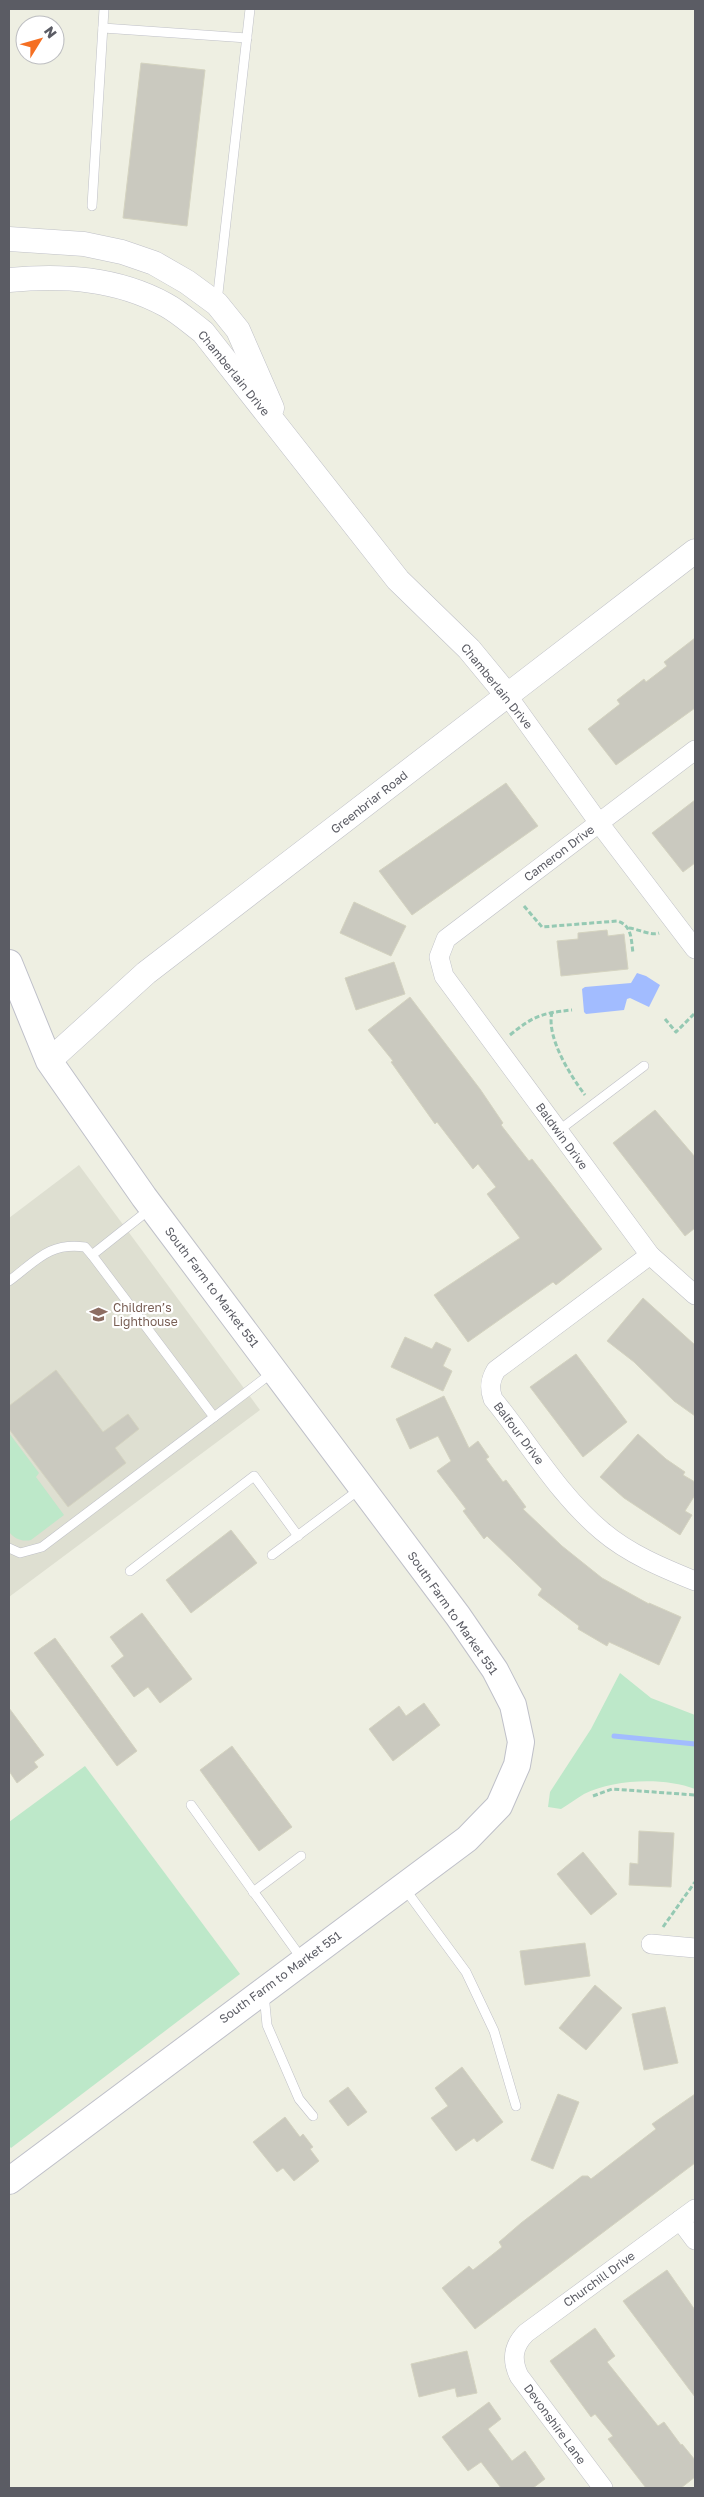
<svg xmlns="http://www.w3.org/2000/svg" width="704" height="2497" font-family="'Golos Text',sans-serif">
<style>
.education{fill:#dedfd1}
.green{fill:#bde8c9}
.water{fill:#a2bcff}
.lines{fill:none;stroke-linecap:round;stroke-linejoin:round}
.stream{stroke:#a2bcff;stroke-width:5}
.building{fill:#cac9bf;stroke:#d4d3c0}
.service-casing{stroke:#bfc0c7;stroke-width:10}
.minor-casing{stroke:#bfc0c7;stroke-width:20}
.tertiary-casing{stroke:#bfc0c7;stroke-width:25}
.secondary-casing{stroke:#bfc0c9;stroke-width:28}
.path{stroke:#95c9b3;stroke-width:3;stroke-dasharray:5 2.5;stroke-linecap:butt}
.service{stroke:#fff;stroke-width:9}
.minor{stroke:#fff;stroke-width:19}
.tertiary{stroke:#fff;stroke-width:24}
.secondary{stroke:#fff;stroke-width:26}
.labels{text-anchor:middle;dominant-baseline:central;stroke-width:4.5;stroke-linejoin:round;paint-order:stroke}
.street-label{font-size:12px;fill:#5b5c64;stroke:#fff}
.education-label{font-size:12px;fill:#785e54;stroke:#fff;text-anchor:start}
</style>
<rect width="100%" height="100%" fill="#eeefe2"/>
<polygon class="education" points="79,1165 260,1410 9,1597 9,1218"/>
<g class="green">
<path d="M9,1433L39,1473L36,1477L64,1515L31,1540C22,1542 15,1539 9,1532Z"/>
<path d="M620,1673L651,1698L695,1715V1789C664,1777 614,1779 584,1794C576,1799 569,1804 561,1809L548,1807L550,1792L591,1729Z"/>
<polygon points="85,1766 240,1974 11,2148 9,2146 9,1822"/>
</g>
<polygon class="water" points="637,973 646,976 660,985 649,1007 630,998 627,999 624,1010 586,1014 584,1012 582,989 585,987 631,983"/>
<g class="lines">
<polyline class="stream" points="614,1736 695,1744"/>
</g>
<g class="building">
<polygon points="141,63 205,70 187,226 123,218"/>
<polygon points="695,638 695,708 616,765 588,729 620,704 617,700 644,679 646,682 667,666 664,662"/>
<polygon points="506,783 538,826 412,915 379,871"/>
<polygon points="695,800 695,863 683,872 652,833"/>
<polygon points="354,902 406,926 391,956 340,933"/>
<polygon points="607,930 608,936 624,934 628,969 561,976 557,941 578,939 578,933"/>
<polygon points="394,962 405,994 356,1010 345,978"/>
<polygon points="410,997 480,1089 503,1123 501,1125 529,1161 532,1159 602,1249 556,1285 553,1282 468,1342 434,1295 520,1238 487,1194 496,1187 478,1164 473,1169 437,1122 435,1124 391,1062 393,1061 368,1030"/>
<polygon points="655,1110 695,1157 695,1228 685,1236 613,1143"/>
<polygon points="643,1298 695,1345 695,1416 674,1401 634,1362 607,1341"/>
<polygon points="405,1337 432,1349 436,1342 451,1349 443,1366 452,1371 443,1391 391,1367"/>
<polygon points="576,1354 627,1422 583,1457 530,1387"/>
<polygon points="56,1370 103,1432 128,1414 139,1429 115,1448 126,1463 68,1507 9,1429 9,1406"/>
<polygon points="444,1396 469,1448 478,1441 489,1457 486,1459 503,1482 506,1480 526,1507 523,1509 562,1546 602,1578 649,1604 649,1603 681,1617 659,1665 609,1642 607,1646 578,1629 579,1626 538,1595 542,1589 487,1536 484,1539 463,1511 466,1509 437,1471 451,1461 438,1436 410,1449 396,1419"/>
<polygon points="638,1434 666,1459 685,1472 683,1475 695,1482 695,1495 685,1511 692,1515 680,1535 624,1498 600,1477"/>
<polygon points="231,1530 257,1563 191,1613 166,1580"/>
<polygon points="142,1613 192,1679 160,1703 148,1687 134,1697 111,1666 124,1656 110,1637"/>
<polygon points="55,1638 137,1751 117,1766 34,1653"/>
<polygon points="424,1703 440,1725 393,1761 369,1729 399,1706 406,1716"/>
<polygon points="9,1708 44,1755 34,1762 38,1767 17,1783 9,1771"/>
<polygon points="232,1746 292,1827 259,1851 200,1770"/>
<polygon points="639,1831 674,1833 671,1887 629,1885 630,1863 638,1864"/>
<polygon points="583,1852 617,1894 591,1915 557,1874"/>
<polygon points="585,1943 590,1976 525,1985 520,1951"/>
<polygon points="595,1985 622,2008 586,2050 559,2028"/>
<polygon points="665,2007 678,2063 644,2070 632,2014"/>
<polygon points="462,2067 503,2122 477,2142 474,2138 456,2151 431,2118 448,2106 435,2088"/>
<polygon points="348,2087 367,2112 348,2126 329,2101"/>
<polygon points="558,2094 579,2102 553,2169 531,2160"/>
<polygon points="695,2094 695,2163 475,2329 442,2288 469,2266 473,2270 502,2247 499,2242 521,2223 582,2176 588,2176 591,2179 656,2129 652,2124"/>
<polygon points="285,2117 300,2137 303,2134 313,2147 310,2149 319,2161 294,2181 283,2168 277,2172 253,2142"/>
<polygon points="667,2270 695,2310 695,2397 623,2301"/>
<polygon points="595,2328 615,2356 607,2362 658,2426 664,2422 681,2445 682,2444 695,2460 695,2477 681,2488 646,2488 608,2439 613,2436 595,2414 591,2417 550,2361"/>
<polygon points="467,2351 477,2393 457,2397 455,2388 419,2397 411,2364"/>
<polygon points="489,2402 501,2419 488,2429 512,2461 525,2451 545,2479 533,2488 501,2488 481,2462 468,2471 442,2437"/>
</g>
<g class="lines">
<defs>
<g id="service">
<polyline points="103,28 247,38"/>
<polyline points="92,206 104,9"/>
<polyline points="217,302 250,9"/>
<polyline points="558,1131 644,1066"/>
<polyline points="150,1209 92,1255 214,1417 273,1372"/>
<path d="M9,1281C36,1261 49,1242 85,1247L92,1255"/>
<polyline points="9,1548 20,1553 42,1547 214,1417"/>
<polyline points="272,1555 360,1489"/>
<polyline points="130,1571 254,1476 298,1536"/>
<polyline points="191,1805 302,1959"/>
<polyline points="405,1889 466,1972 494,2031 516,2106"/>
<polyline points="253,1892 301,1856"/>
<polyline points="264,1994 267,2025 299,2099 313,2116"/>
</g>
<g id="minor">
<polyline points="507,695 599,823 695,949"/>
<polyline points="695,750 446,939 439,957 444,976 650,1255 695,1295"/>
<path d="M650,1255L496,1370C490,1380 489,1388 493,1399C529,1443 558,1494 602,1531C629,1554 663,1568 695,1581"/>
<polyline points="651,1944 695,1948"/>
<polyline points="680,2220 695,2240"/>
<path d="M603,2488L519,2376C511,2359 513,2346 526,2333L695,2209"/>
</g>
<g id="tertiary">
<polyline points="9,239 84,244 122,252 154,263 187,282 217,304 238,330 272,408"/>
<path d="M9,280C63,275 117,278 166,305C179,312 191,323 203,332L398,580L469,649L507,695"/>
<polyline points="49,1061 146,973 695,551"/>
</g>
<polyline id="secondary" points="9,963 49,1061 144,1197 458,1616 495,1670 513,1705 521,1742 517,1765 499,1806 467,1839 9,2181"/>
</defs>
<use href="#service" class="service-casing"/>
<use href="#minor" class="minor-casing"/>
<use href="#tertiary" class="tertiary-casing"/>
<use href="#secondary" class="secondary-casing"/>
<g class="path">
<path d="M524,906L542,927L617,921C632,925 631,939 633,953"/>
<path d="M629,928C638,929 651,936 659,933"/>
<path d="M552,1012C546,1037 570,1075 585,1095"/>
<polyline points="665,1019 676,1032 695,1013"/>
<path d="M510,1035C533,1016 542,1013 572,1010"/>
<polyline points="593,1796 612,1789 695,1795"/>
<polyline points="663,1927 695,1882"/>
</g>
<use href="#service" class="service"/>
<use href="#minor" class="minor"/>
<use href="#tertiary" class="tertiary"/>
<use href="#secondary" class="secondary"/>
</g>
<defs>
<symbol id="school-bare" viewBox="-9 -9 18 18"><path d="M0-5L7-2L0 1L-7-2ZM-4 1L0 2.5L4 1V4Q0 6-4 4Z" fill="#8d6e63" stroke="#fff" stroke-width="2.5" paint-order="stroke"/></symbol>
</defs>
<g fill-rule="evenodd">
<use href="#school-bare" x="86" y="1302" width="25" height="25"/>
</g>
<g class="labels">
<g class="street-label">
<text transform="translate(234 373) rotate(51)">Chamberlain Drive</text>
<text transform="translate(497 686) rotate(51)">Chamberlain Drive</text>
<text transform="translate(369 802) rotate(-38)">Greenbriar Road</text>
<text transform="translate(559 853) rotate(-37)">Cameron Drive</text>
<text transform="translate(562 1136) rotate(54)">Baldwin Drive</text>
<text transform="translate(212 1287) rotate(53)">South Farm to Market 551</text>
<text transform="translate(519 1433) rotate(53)">Balfour Drive</text>
<text transform="translate(453 1613) rotate(55)">South Farm to Market 551</text>
<text transform="translate(280 1977) rotate(-36)">South Farm to Market 551</text>
<text transform="translate(599 2279) rotate(-36)">Churchill Drive</text>
<text transform="translate(555 2424) rotate(54)">Devonshire Lane</text>
</g>
<g class="education-label">
<text x="113" y="1307">Children’s<tspan x="113" dy="14">Lighthouse</tspan></text>
</g>
</g>
<rect width="704" height="2497" fill="none" stroke="#5b5c64" stroke-width="20"/>
<g transform="translate(40 40) rotate(53)"><circle r="24" fill="#ffffff" stroke="#bdbec1"/>
<path d="M0-4L9 19L0 12L-9 19Z" fill="#f56f22"/>
<text y="-8" font-size="14" font-weight="bold" text-anchor="middle" fill="#5b5c64">N</text>
</g>
</svg>
